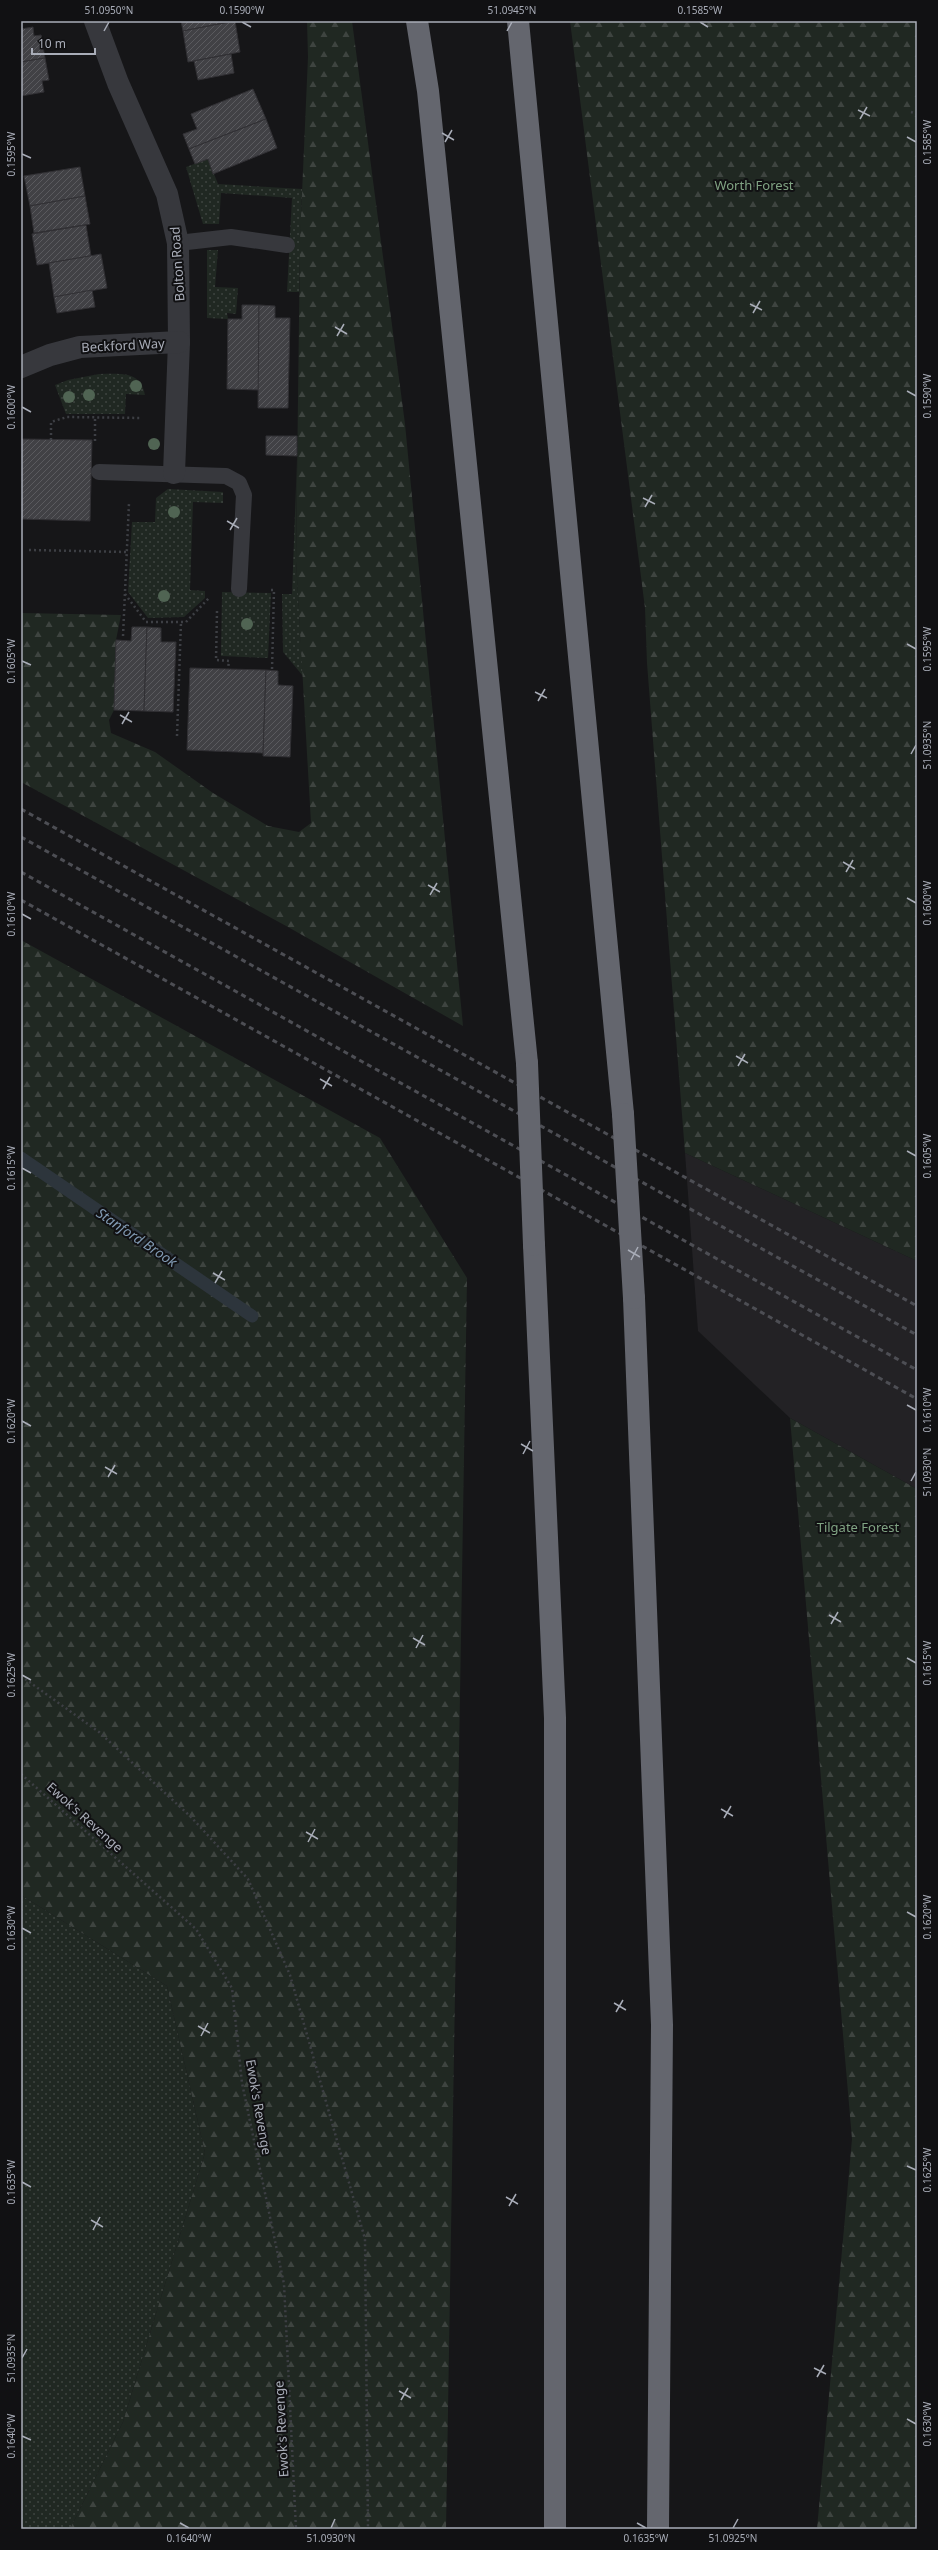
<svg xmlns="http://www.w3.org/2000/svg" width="938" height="2550" font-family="'Noto Sans',sans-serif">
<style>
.built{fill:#232225}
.grass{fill:url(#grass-dots)}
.forest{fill:url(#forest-firs)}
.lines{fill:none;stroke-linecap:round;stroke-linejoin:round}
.stream{stroke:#2d353c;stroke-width:13}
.building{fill:url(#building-hatch);stroke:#313034}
.path{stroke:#3d3f44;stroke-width:2.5;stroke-dasharray:2 3;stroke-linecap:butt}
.service{stroke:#37383d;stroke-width:16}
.minor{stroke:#37383d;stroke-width:22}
.motorway{stroke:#64666e;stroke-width:22}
.rail{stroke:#4d4e54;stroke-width:3;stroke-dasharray:5 4;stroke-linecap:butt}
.motorway-bridge{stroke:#64666e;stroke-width:22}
.tree{fill:#506453}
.ticks{fill:none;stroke:#a9adb8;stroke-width:1.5}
.labels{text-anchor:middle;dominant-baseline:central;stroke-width:4;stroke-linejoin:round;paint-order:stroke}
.park-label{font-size:13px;fill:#80a383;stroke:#111113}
.street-label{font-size:13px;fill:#a9adb8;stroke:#111113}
.water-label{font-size:14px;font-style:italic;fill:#8099b2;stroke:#111113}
.neatline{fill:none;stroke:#a9adb8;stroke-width:1.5}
.ticks-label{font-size:10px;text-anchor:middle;fill:#a9adb8}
</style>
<defs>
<pattern id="grass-dots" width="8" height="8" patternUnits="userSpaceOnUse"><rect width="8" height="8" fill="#202822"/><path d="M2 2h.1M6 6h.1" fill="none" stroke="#3e4440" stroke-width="1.8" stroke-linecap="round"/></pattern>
<pattern id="forest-firs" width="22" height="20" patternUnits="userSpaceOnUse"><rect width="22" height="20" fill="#202822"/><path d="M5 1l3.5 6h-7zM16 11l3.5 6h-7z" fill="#3e4440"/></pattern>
<pattern id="building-hatch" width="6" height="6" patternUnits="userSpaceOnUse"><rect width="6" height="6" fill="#414145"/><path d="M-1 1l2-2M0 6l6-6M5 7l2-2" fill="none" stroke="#5a5a5e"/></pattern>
</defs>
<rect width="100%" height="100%" fill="#161618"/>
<polygon class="built" points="685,1153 917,1261 917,1489 790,1418 698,1331"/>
<g class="grass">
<polygon points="208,159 218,184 302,189 299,292 287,292 292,198 221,193 219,224 203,224 186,167"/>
<polygon points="207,250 218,250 215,287 238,288 236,314 227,313 228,319 207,318"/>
<path d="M99,374C119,374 141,370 145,395L126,394L125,414H66L55,385L68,380Z"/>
<polygon points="297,459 296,561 303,676 283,652 282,594 292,594"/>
<polygon points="168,489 223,492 223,503 193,502 190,590 205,591 205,598 184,617 148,618 128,592 132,522 155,522 156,498"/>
<polygon points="222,592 271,593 268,658 221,656"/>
<polygon points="21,1895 167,1986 205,2153 123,2422 70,2529 21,2529"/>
</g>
<g class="forest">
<polygon points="307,21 352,21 405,424 463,1026 288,927 21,782 21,613 121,615 116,640 114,710 109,720 111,733 155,752 213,793 268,826 299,832 311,823 296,561 300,239 308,57"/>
<polygon points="570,21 917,21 917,1261 685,1153 647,663 645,608"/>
<polygon points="21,940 380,1138 467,1278 446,2529 70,2529 123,2422 205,2153 167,1986 21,1895"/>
<polygon points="790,1418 917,1489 917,2529 817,2529 852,2139"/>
</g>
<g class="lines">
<polyline class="stream" points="21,1158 252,1316"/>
</g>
<g class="building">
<polygon points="181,21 233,21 183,31"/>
<polygon points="235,21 240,52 188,62 183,31"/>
<polygon points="33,27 34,36 41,35 45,58 21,62 21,29"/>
<polygon points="231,54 234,73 198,80 194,61"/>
<polygon points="45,58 49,80 42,81 44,92 21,96 21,62"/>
<polygon points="253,89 266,119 189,149 183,134 197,129 191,114"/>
<polygon points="266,119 277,148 213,174 208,159 195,164 189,149"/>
<polygon points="80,167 85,196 30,206 24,176"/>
<polygon points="85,196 90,224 34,233 30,206"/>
<polygon points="86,225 91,256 37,265 32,234"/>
<polygon points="101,254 107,288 54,297 49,263"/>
<polygon points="92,290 95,307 57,313 54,297"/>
<polygon points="242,305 259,305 259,390 227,389 228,319 242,319"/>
<polygon points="259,305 275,306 275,318 290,318 288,408 258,408"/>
<polygon points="266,436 297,436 297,456 266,455"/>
<polygon points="21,439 92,440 90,521 21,519"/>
<polygon points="132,627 147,627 144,711 114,710 116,640 131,641"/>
<polygon points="147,627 161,628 161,642 176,642 173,712 144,711"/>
<polygon points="190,668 266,670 263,753 187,750"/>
<polygon points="266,670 278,671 278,685 293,686 290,757 263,756"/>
</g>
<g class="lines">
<g class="path">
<polyline points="911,112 917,114"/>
<polyline points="51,440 51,422 67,417 142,418"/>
<polyline points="95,441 95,418"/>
<polyline points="29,550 127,552"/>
<polyline points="271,590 274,590 272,670"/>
<polyline points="125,594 146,622 186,622 209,598"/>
<polyline points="217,611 216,660 229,661 228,669"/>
<polyline points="123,636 129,503"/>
<polyline points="177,736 181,622"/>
<polyline points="21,1676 99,1732 191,1817 248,1879 290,1975 365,2239 368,2529"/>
<polyline points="21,1774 196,1929 232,1988 242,2083 284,2284 296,2529"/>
</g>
<g class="service">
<polyline points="178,243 231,237 287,245"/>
<polyline points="99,472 226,476 239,483 244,495 239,589"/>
</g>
<g class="minor">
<polyline points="95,21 118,83 167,194 178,243 179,342 174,473"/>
<polyline points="21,367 50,355 80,347 179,342"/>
</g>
<g class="motorway">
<polyline points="417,21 428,91 527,1063"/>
<polyline points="518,21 623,1114"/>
<polyline points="534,1245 555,1718 555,2529"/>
<polyline points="634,1298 662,2025 658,2529"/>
</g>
<g class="rail">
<polyline points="21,809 917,1306"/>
<polyline points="21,837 917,1335"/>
<polyline points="21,872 917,1370"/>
<polyline points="21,900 917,1399"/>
</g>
<g class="motorway-bridge">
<polyline points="527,1063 534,1245"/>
<polyline points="623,1114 634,1298"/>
</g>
</g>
<g class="tree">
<circle cx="136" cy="386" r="6"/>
<circle cx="89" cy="395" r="6"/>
<circle cx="69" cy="397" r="6"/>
<circle cx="154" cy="444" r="6"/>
<circle cx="174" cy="512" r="6"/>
<circle cx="164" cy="596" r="6"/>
<circle cx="247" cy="624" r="6"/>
</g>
<path class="ticks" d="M242,22L251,27M700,22L708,27M104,31L109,22M507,31L512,22M858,110L870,116M860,119L867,107M442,133L454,140M907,137L916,142M445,142L452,130M22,154L31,158M750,304L762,310M753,313L760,301M335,327L347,334M337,336L344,324M907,391L916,396M22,407L31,412M643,498L655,504M645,507L652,495M227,521L239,528M230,530L237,518M907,644L916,649M22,661L31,665M535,692L547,698M538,701L545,689M120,715L132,722M122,724L129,712M911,754L916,745M843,862L855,869M846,872L853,860M428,885L440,892M430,895L437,883M907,898L916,903M22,914L31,919M736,1056L748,1063M738,1066L745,1054M320,1079L332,1086M323,1089L330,1077M907,1151L916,1156M22,1168L31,1173M628,1250L640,1257M631,1260L638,1247M213,1273L225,1280M215,1283L222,1271M907,1405L916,1410M22,1421L31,1426M521,1444L533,1451M523,1454L530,1441M105,1467L117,1474M108,1477L115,1465M911,1481L916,1472M829,1615L841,1622M831,1624L838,1612M413,1638L425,1645M416,1648L423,1635M907,1658L916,1663M22,1675L31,1680M721,1809L733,1816M724,1818L731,1806M306,1832L318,1839M308,1842L315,1829M907,1912L916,1917M22,1928L31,1933M614,2003L626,2010M616,2012L623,2000M198,2026L210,2033M201,2036L208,2023M907,2166L916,2170M22,2182L31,2187M506,2197L518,2204M509,2206L516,2194M91,2220L103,2227M93,2230L100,2217M22,2358L27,2349M814,2368L826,2374M817,2377L824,2365M399,2391L411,2398M401,2400L408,2388M907,2419L916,2424M22,2436L31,2440M180,2523L189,2528M637,2523L646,2528M331,2528L335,2519M733,2528L738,2519"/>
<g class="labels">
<g class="park-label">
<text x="754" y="185">Worth Forest</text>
<text x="858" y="1527">Tilgate Forest</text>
</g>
<g class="street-label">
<text transform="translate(177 264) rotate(-94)">Bolton Road</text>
<text transform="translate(123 345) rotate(-3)">Beckford Way</text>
<text transform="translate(85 1817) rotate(42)">Ewok's Revenge</text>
<text transform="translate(259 2107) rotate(80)">Ewok's Revenge</text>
<text transform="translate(281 2429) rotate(-93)">Ewok's Revenge</text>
</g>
<g class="water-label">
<text transform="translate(137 1237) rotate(34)">Stanford Brook</text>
</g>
</g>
<rect width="938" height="2550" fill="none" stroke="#111113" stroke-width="44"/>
<path d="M32 48v6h63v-6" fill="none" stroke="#a9adb8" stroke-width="2"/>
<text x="38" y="48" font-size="12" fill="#a9adb8" stroke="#111113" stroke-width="3" paint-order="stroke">10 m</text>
<rect x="22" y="22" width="894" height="2506" class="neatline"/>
<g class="ticks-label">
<text x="109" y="14">51.0950°N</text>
<text x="242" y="14">0.1590°W</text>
<text x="512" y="14">51.0945°N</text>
<text x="700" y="14">0.1585°W</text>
<text transform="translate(927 142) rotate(-90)" y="4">0.1585°W</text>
<text transform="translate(11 154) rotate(-90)" y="4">0.1595°W</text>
<text transform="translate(927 396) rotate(-90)" y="4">0.1590°W</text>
<text transform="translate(11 407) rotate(-90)" y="4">0.1600°W</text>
<text transform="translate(927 649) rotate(-90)" y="4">0.1595°W</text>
<text transform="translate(11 661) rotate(-90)" y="4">0.1605°W</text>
<text transform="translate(927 745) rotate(-90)" y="4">51.0935°N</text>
<text transform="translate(927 903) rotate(-90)" y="4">0.1600°W</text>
<text transform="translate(11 914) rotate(-90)" y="4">0.1610°W</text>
<text transform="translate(927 1156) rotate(-90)" y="4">0.1605°W</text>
<text transform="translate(11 1168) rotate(-90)" y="4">0.1615°W</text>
<text transform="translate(927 1410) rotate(-90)" y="4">0.1610°W</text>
<text transform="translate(11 1421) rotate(-90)" y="4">0.1620°W</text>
<text transform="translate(927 1472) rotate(-90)" y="4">51.0930°N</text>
<text transform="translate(927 1663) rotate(-90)" y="4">0.1615°W</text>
<text transform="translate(11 1675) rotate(-90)" y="4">0.1625°W</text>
<text transform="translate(927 1917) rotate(-90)" y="4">0.1620°W</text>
<text transform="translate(11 1928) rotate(-90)" y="4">0.1630°W</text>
<text transform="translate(927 2170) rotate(-90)" y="4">0.1625°W</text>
<text transform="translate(11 2182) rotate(-90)" y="4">0.1635°W</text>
<text transform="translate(11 2358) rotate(-90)" y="4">51.0935°N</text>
<text transform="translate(927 2424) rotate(-90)" y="4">0.1630°W</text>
<text transform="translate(11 2436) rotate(-90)" y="4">0.1640°W</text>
<text x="189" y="2542">0.1640°W</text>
<text x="331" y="2542">51.0930°N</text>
<text x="646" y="2542">0.1635°W</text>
<text x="733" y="2542">51.0925°N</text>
</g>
</svg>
